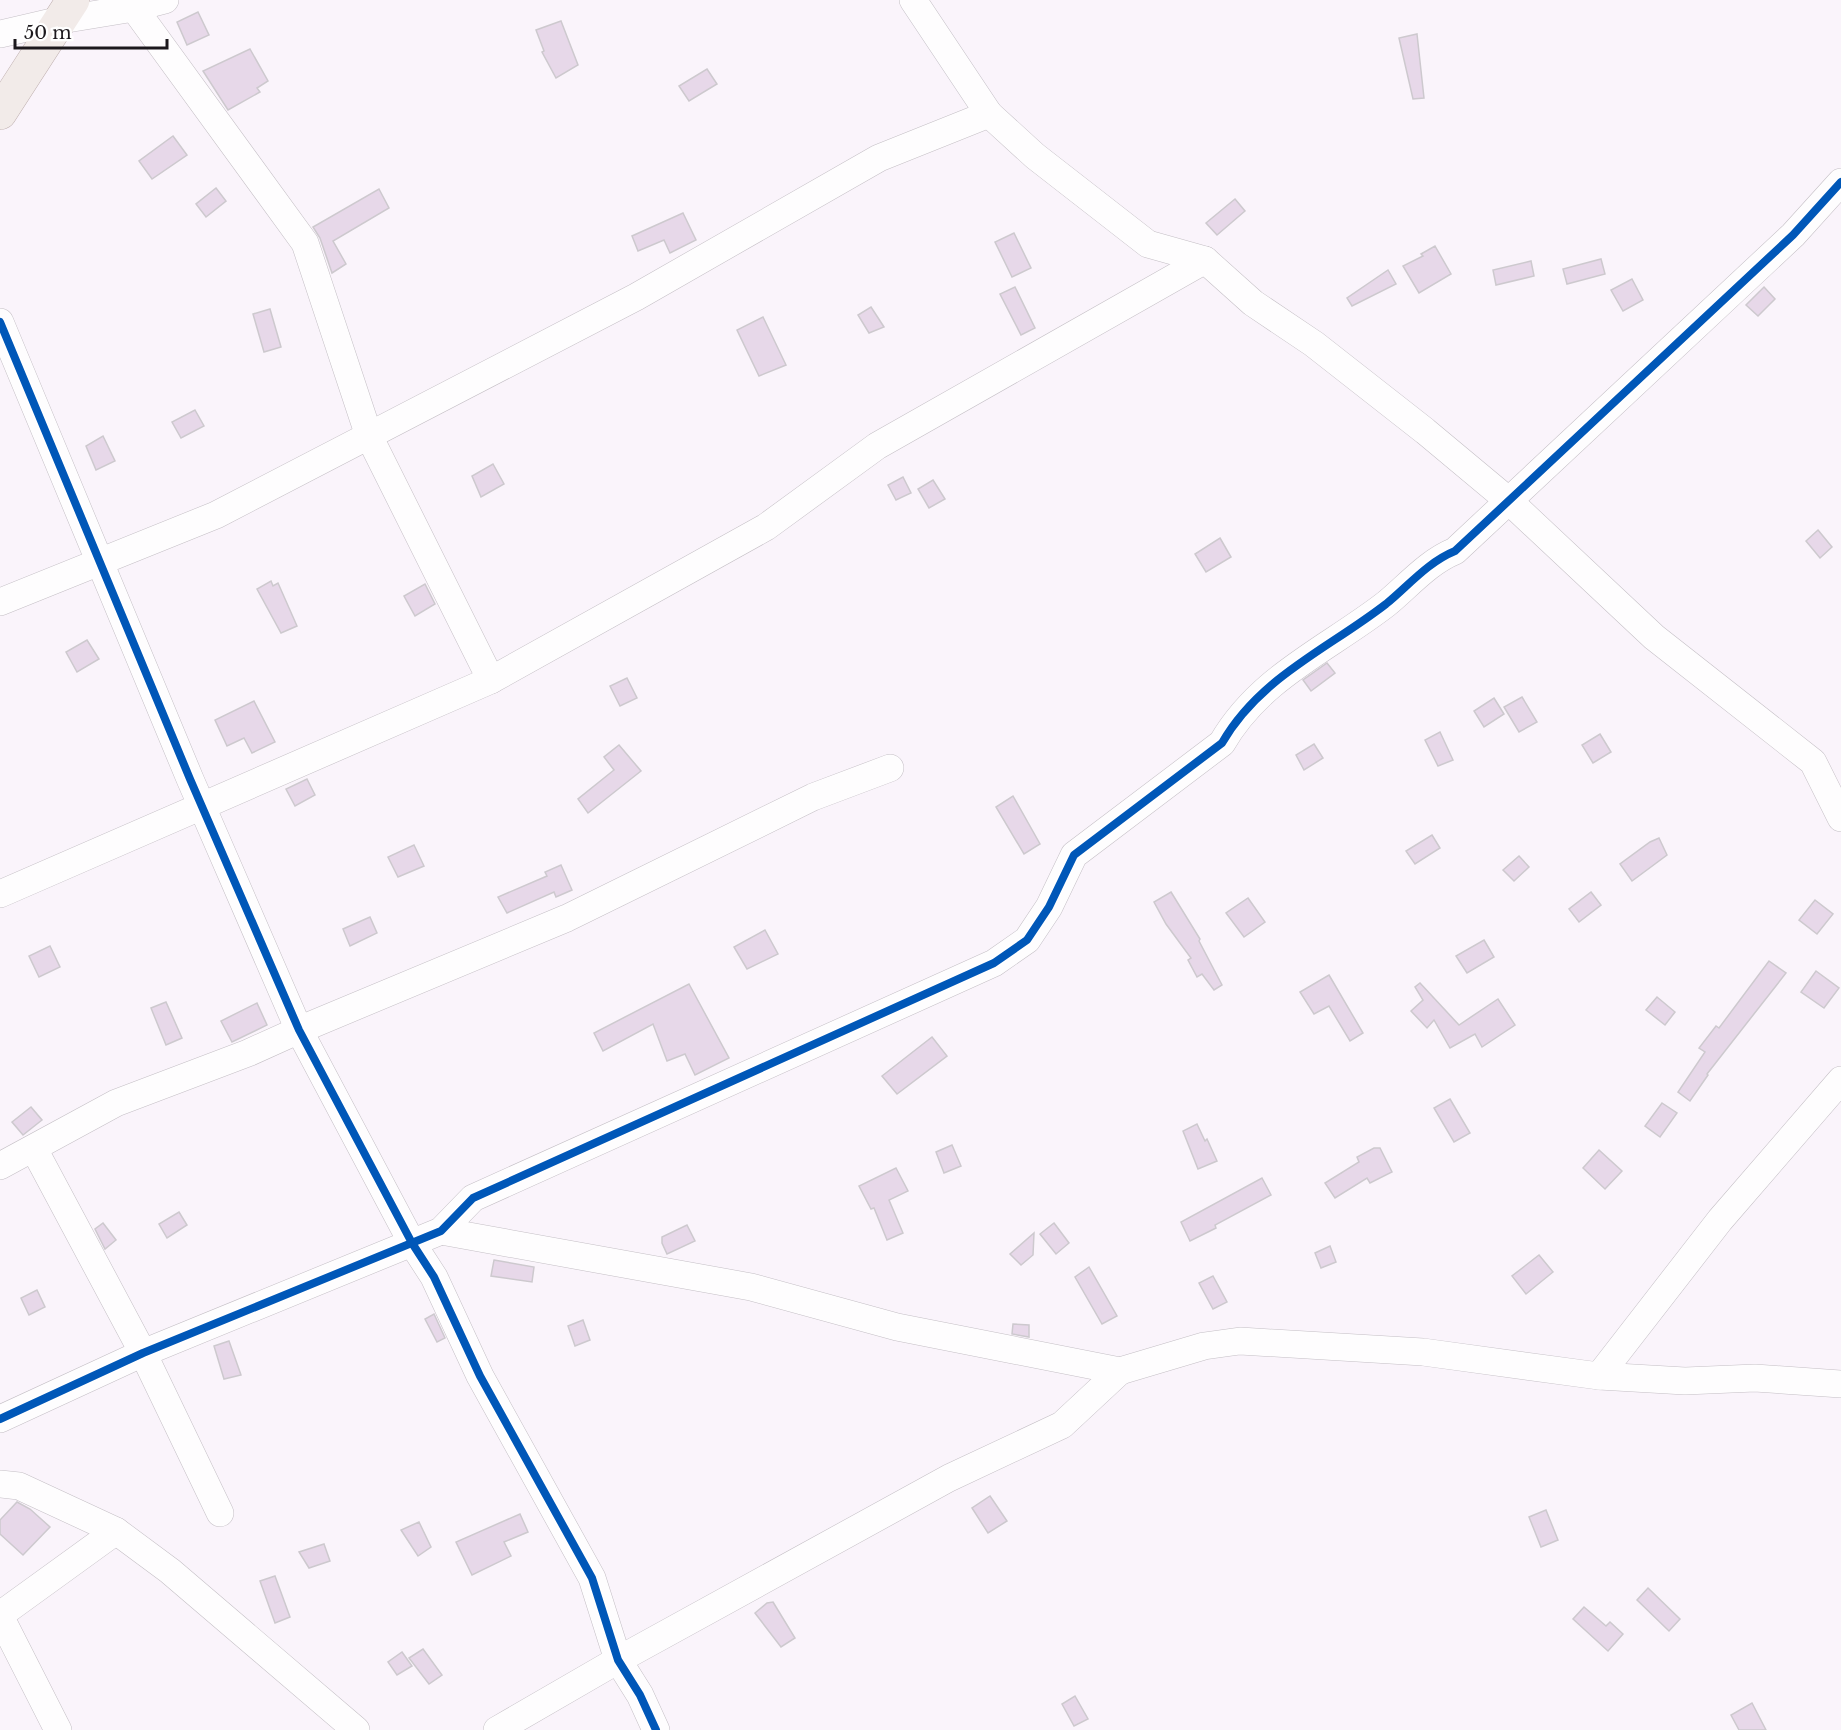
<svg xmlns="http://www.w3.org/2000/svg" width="1841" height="1730" font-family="'Libre Baskerville',serif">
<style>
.building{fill:#e7d8e9;stroke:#cdc9ce;stroke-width:1.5}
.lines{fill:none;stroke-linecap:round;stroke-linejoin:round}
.minor-casing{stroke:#c4bfc5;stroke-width:28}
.major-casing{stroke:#bcadac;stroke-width:34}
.minor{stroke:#fefdfe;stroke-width:27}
.major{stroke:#f2ebe9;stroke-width:33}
.cycleway-casing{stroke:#fff;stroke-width:11}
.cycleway{stroke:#0057b8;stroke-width:8}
</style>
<rect width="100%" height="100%" fill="#faf4fb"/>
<g class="building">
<polygon points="198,12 209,35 187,45 177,22"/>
<polygon points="561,21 578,65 556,78 542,52 544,51 536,30"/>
<polygon points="1417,34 1424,98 1413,99 1399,38"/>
<polygon points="250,49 268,81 257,88 260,92 228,110 203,71"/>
<polygon points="707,69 717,84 689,101 679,86"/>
<polygon points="173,136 187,155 152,179 139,161"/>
<polygon points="216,188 226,201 206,217 196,204"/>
<polygon points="379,189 389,208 333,241 346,264 332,273 320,238 313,227"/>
<polygon points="1235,199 1245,211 1217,235 1206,223"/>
<polygon points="683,213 696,240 670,253 664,240 638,251 632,236"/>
<polygon points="1014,233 1031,268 1012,277 995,242"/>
<polygon points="1435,246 1451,274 1419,293 1403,266 1423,256 1421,254"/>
<polygon points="1601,259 1605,274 1567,284 1563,269"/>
<polygon points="1531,261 1534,276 1496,285 1493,270"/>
<polygon points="1388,270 1396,284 1352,306 1347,298"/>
<polygon points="1632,279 1643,300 1623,311 1611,290"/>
<polygon points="1015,287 1035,328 1021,335 1000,294"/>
<polygon points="1764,287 1775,299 1758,316 1746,305"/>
<polygon points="871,307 884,327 869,333 858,315"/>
<polygon points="270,309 281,347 264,352 253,314"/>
<polygon points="763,317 786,365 759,376 737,330"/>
<polygon points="195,410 204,426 181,438 172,422"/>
<polygon points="103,436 115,461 96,470 86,446"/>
<polygon points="493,464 504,484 481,497 472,476"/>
<polygon points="903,477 911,493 896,500 888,485"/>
<polygon points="933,480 945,499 929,508 918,489"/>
<polygon points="1818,530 1832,547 1820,558 1806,541"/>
<polygon points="1220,538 1231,557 1206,572 1195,554"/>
<polygon points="271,581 273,586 278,583 297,626 281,633 257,589"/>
<polygon points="425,584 435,604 415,616 404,596"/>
<polygon points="87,640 99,659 77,672 66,652"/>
<polygon points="1327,663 1335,673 1311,691 1303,680"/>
<polygon points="627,678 637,698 620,706 610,686"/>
<polygon points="1522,697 1537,722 1519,732 1504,707"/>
<polygon points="1494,698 1504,714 1484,727 1474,711"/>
<polygon points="254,701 275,742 252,753 244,738 227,746 215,720"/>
<polygon points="1440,732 1453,760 1438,766 1425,740"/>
<polygon points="1600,734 1611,752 1593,763 1582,745"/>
<polygon points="1314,744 1323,758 1304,770 1296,755"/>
<polygon points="619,745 641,771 588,813 578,799 614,770 604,757"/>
<polygon points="307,779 315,795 295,806 286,789"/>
<polygon points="1013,796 1040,844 1024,854 996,807"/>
<polygon points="1432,835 1440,848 1415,864 1406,851"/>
<polygon points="1659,838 1667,855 1632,881 1620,864 1650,842"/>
<polygon points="414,845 424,866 398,877 388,857"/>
<polygon points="1519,856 1529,867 1514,881 1503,870"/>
<polygon points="561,865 572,890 556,897 554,892 507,913 498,897 547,876 545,872"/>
<polygon points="1171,892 1200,939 1199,941 1222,985 1214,990 1202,974 1197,977 1188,960 1191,958 1166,924 1154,902"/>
<polygon points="1591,892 1601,905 1579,922 1569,909"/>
<polygon points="1248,898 1265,922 1244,937 1226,913"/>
<polygon points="1815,900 1833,914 1817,934 1799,920"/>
<polygon points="370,917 377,933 350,946 343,929"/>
<polygon points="765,930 778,954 747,969 734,947"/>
<polygon points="1484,940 1494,957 1467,973 1456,956"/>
<polygon points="50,946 60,967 39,977 29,956"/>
<polygon points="1769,961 1786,973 1707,1074 1708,1075 1690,1101 1678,1092 1705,1052 1699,1048 1716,1026 1719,1028"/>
<polygon points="1816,971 1839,988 1824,1008 1801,992"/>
<polygon points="1329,975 1363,1033 1350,1041 1329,1006 1314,1014 1300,992"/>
<polygon points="1420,983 1459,1025 1498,999 1515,1025 1482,1047 1475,1034 1450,1048 1434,1020 1427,1028 1411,1011 1423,1000 1415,987"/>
<polygon points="689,984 729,1058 695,1075 685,1054 667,1061 653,1024 603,1051 594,1033"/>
<polygon points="1657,997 1675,1012 1665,1025 1646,1010"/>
<polygon points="166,1002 182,1038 166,1045 151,1008"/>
<polygon points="257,1003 267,1025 232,1042 221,1021"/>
<polygon points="932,1037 947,1056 897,1094 882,1076"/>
<polygon points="1450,1099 1470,1133 1454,1142 1434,1108"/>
<polygon points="1662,1103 1677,1113 1660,1137 1645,1126"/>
<polygon points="31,1107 42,1120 23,1135 12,1122"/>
<polygon points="1197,1124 1205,1141 1207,1139 1217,1161 1198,1169 1183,1131"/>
<polygon points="952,1145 961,1166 944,1173 936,1152"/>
<polygon points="1374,1148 1380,1148 1392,1172 1370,1183 1367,1178 1335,1198 1325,1183 1359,1162 1357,1157"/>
<polygon points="1599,1150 1622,1171 1605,1189 1583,1168"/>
<polygon points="896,1168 908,1191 889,1200 903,1233 887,1240 874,1208 871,1209 859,1186"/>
<polygon points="1262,1178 1271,1195 1215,1225 1216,1228 1190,1241 1181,1222"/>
<polygon points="179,1212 187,1225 167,1238 159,1224"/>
<polygon points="103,1223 116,1240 105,1249 95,1229"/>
<polygon points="1054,1223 1069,1243 1056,1254 1040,1234"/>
<polygon points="687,1225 695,1241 667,1254 662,1243 662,1237"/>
<polygon points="1034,1233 1033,1255 1021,1265 1010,1254"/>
<polygon points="1330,1246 1336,1262 1321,1268 1315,1253"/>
<polygon points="1539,1255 1553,1272 1526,1294 1512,1276"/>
<polygon points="494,1260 534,1267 532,1282 491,1276"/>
<polygon points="1089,1267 1117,1316 1102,1324 1075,1277"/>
<polygon points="1213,1276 1227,1302 1213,1309 1199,1283"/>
<polygon points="37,1290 45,1307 29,1315 21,1298"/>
<polygon points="434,1314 445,1338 437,1342 425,1319"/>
<polygon points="583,1320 590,1340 575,1346 568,1326"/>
<polygon points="1013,1324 1029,1325 1029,1337 1012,1334"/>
<polygon points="229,1341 241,1375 224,1379 214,1346"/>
<polygon points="990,1496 1007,1521 988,1533 972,1508"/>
<polygon points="17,1502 30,1509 50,1527 23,1555 0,1534 0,1520"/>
<polygon points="1546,1510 1558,1540 1541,1547 1529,1517"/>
<polygon points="520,1514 528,1532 504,1542 511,1556 472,1575 456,1542"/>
<polygon points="419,1522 431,1547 418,1556 401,1530"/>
<polygon points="324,1544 330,1561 309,1568 299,1552"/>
<polygon points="275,1576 290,1617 275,1623 260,1581"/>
<polygon points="1648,1588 1680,1619 1669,1631 1637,1600"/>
<polygon points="773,1602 795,1638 781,1647 755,1613 767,1603"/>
<polygon points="1584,1607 1606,1626 1610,1622 1623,1634 1608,1651 1573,1619"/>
<polygon points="423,1649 442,1675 429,1684 409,1658"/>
<polygon points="402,1652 412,1666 397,1675 388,1662"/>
<polygon points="1075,1696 1088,1719 1074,1726 1062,1704"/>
<polygon points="1752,1703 1766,1730 1739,1730 1731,1715"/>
</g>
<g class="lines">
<defs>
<g id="minor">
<polyline points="913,0 989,114 1035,156 1148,244 1205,260 1253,303 1314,344 1425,431 1509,501 1654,637 1813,762 1841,818"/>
<polyline points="134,8 305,243 369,436 491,680"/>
<polyline points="0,34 61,20 134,8 165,0"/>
<polyline points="0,322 190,779 299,1030 412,1243 434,1277 480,1376 592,1578 618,1660 640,1695 656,1730"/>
<polyline points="0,602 216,515 636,297 879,158 989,114"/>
<polyline points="0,894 491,680 766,527 877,446 1205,260"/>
<polyline points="34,1149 143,1353 220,1513"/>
<polyline points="0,1166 116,1103 248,1053 299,1030 567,918 813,797 890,768"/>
<polyline points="441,1231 751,1287 897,1327 1120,1371 1204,1346 1240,1341 1423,1352 1599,1376 1685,1381 1755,1378 1841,1384"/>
<polyline points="1599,1376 1720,1220 1841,1080"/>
<path d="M0,1419L143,1353L441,1231L473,1198L994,963L1027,940L1049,907L1074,855L1222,743C1260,677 1328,649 1386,604C1408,586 1428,562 1455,551L1793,235L1841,182"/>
<polyline points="0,1484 19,1486 116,1531 170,1571 356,1730"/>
<polyline points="0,1615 116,1531"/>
<polyline points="0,1616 58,1730"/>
<polyline points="497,1730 618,1660 949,1478 1062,1425 1120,1371"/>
</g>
<polyline id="major" points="0,113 73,0"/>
</defs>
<use href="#minor" class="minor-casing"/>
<use href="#major" class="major-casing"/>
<use href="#minor" class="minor"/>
<use href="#major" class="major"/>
<defs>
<g id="cycleway">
<polyline points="0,322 190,779 299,1030 412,1243 434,1277 480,1376 592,1578 618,1660 640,1695 656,1730"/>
<path d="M0,1419L143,1353L441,1231L473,1198L994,963L1027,940L1049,907L1074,855L1222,743C1260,677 1328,649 1386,604C1408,586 1428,562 1455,551L1793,235L1841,182"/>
</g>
</defs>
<use href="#cycleway" class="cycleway-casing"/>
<use href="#cycleway" class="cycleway"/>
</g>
<path d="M15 39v9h152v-9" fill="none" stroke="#1c181d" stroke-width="3"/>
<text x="24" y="39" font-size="18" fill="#1c181d" stroke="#ffffff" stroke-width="4.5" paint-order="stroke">50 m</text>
</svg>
